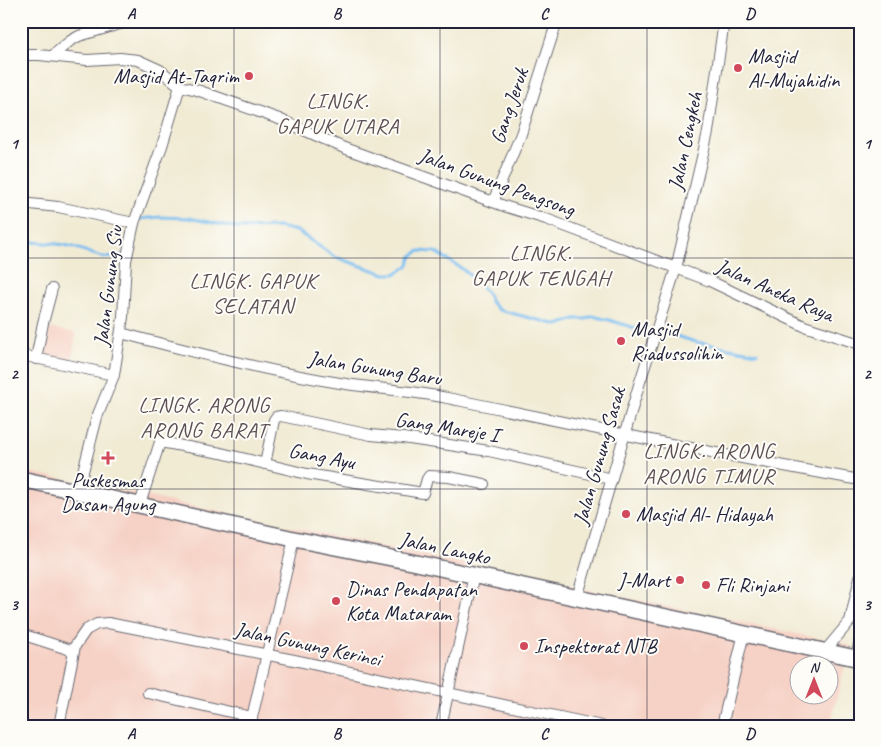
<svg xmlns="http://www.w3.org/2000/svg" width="881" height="747" font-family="Caveat,sans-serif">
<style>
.built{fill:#f6d1c5;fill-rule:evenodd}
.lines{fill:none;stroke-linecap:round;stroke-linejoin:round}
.stream{stroke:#7abef1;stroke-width:3}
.river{stroke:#7abef1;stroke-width:18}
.minor-casing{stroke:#6a6871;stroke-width:12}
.primary-casing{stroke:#6a6871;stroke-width:18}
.minor{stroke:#fff;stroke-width:10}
.primary{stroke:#fff;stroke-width:15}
.grid{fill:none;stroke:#22223b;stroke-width:1;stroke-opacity:0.55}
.poi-dot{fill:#d1495b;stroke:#fdfcf7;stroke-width:2}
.labels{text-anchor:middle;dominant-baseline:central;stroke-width:4;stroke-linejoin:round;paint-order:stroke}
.poi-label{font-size:21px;fill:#22223b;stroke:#fdfcf7;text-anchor:start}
.street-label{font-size:21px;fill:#22223b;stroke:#fdfcf7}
.neighbourhood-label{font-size:22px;letter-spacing:1px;fill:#5d5054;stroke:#fdfcf7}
.neatline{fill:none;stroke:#22223b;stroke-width:2}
.grid-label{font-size:16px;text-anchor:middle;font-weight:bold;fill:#22223b}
</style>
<rect width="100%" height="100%" fill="#fdfcf7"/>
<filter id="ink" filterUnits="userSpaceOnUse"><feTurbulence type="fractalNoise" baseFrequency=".02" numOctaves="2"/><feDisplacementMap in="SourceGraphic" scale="10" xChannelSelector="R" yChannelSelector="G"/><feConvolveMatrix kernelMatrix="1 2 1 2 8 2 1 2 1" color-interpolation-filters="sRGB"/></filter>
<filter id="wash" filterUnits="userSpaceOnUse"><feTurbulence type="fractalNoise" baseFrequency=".0096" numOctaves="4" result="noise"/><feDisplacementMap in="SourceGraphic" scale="20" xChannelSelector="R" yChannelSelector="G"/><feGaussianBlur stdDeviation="1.12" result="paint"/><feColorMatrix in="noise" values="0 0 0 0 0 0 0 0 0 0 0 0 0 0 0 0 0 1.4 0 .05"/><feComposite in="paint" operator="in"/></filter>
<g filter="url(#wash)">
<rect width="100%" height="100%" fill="#f1ebd4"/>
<g class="built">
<polygon points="50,328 76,333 71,362 45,356"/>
<path d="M21,470L850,645L830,726H21ZM798,664H828V694H798Z"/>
</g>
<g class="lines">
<g class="stream">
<polyline points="138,219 160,217 189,218 238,228 279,227 297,231 335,257 385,274 395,274 408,266 412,256 419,251 435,252 461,268 477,281 489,296 490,301 499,310 558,325 575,319 586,319 593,316 609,320 648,332 660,331 696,342 757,353"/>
<path d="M21,240C37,244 53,242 69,246C89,250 103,264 125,254"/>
</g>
<polyline class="river" points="21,22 22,21"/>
</g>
</g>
<g filter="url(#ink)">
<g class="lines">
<defs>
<g id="minor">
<polyline points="21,55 39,55 87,60 120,58 138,60 160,70 180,86 197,90 279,119 344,148 507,207 546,219 710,281 804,326 860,344"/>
<polyline points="52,56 70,41 79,36 130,21"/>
<polyline points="493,202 521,134 557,21"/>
<polyline points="21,203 58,207 134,223"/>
<path d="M121,333C195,353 270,372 346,384C380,389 414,391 447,398C585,426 722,456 860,480"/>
<polyline points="21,355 114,375"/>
<polyline points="36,359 43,323 52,289"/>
<polyline points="265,464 274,420 276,417 281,416 371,435 403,438 489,451 612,479"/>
<polyline points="78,491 97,417 114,375 123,317 126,261 134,223 162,146 180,86"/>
<polyline points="140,504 160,442 221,453 307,474 423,493 427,479 429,476 449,477 484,484"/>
<polyline points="577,598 639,385 676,268 708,132 724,21"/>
<polyline points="21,634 74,651"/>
<polyline points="825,651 850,621 860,577"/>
<polyline points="856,658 860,640"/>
<polyline points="148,693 252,717"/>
<polyline points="59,726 75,646 86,630 97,624 108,623 294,660 602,726"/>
<polyline points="250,726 294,539"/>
<polyline points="441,726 474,575"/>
<polyline points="722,726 744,633"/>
</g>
<polyline id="primary" points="21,479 294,539 412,562 860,659"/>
</defs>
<use href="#minor" class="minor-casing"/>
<use href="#primary" class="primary-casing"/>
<use href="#minor" class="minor"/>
<use href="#primary" class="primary"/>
</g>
</g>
<path class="grid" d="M234,21V726M440,21V726M647,21V726M21,258H860M21,489H860"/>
<g class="poi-dot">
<circle cx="738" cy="68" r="5"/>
<circle cx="249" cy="76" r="5"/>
<circle cx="621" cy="341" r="5"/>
<path d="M105.5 450.5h5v5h5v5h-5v5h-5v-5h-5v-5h5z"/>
<circle cx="626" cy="514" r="5"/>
<circle cx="680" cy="580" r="5"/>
<circle cx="706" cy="585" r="5"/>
<circle cx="336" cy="601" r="5"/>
<circle cx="524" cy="646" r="5"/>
</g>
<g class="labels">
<g class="poi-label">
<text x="748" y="56">Masjid<tspan x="748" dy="24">Al-Mujahidin</tspan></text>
<text x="239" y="76" text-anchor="end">Masjid At-Taqrim</text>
<text x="631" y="329">Masjid<tspan x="631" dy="24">Riadussolihin</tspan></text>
<text x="108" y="480" text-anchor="middle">Puskesmas<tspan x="108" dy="24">Dasan Agung</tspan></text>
<text x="636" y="514">Masjid Al- Hidayah</text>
<text x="670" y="580" text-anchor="end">J-Mart</text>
<text x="716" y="585">Fli Rinjani</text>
<text x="346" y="589">Dinas Pendapatan<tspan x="346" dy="24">Kota Mataram</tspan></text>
<text x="534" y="646">Inspektorat NTB</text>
</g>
<g class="street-label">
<text transform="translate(509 106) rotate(-71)">Gang Jeruk</text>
<text transform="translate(685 141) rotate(-78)">Jalan Cengkeh</text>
<text transform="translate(497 182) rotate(20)">Jalan Gunung Pengsong</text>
<text transform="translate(108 286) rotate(-83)">Jalan Gunung Siu</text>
<text transform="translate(775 290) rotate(24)">Jalan Aneka Raya</text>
<text transform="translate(375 368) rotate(9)">Jalan Gunung Baru</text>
<text transform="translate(447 427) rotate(9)">Gang Mareje I</text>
<text transform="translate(322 456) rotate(11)">Gang Ayu</text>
<text transform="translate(599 456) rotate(-74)">Jalan Gunung Sasak</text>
<text transform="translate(445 548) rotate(12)">Jalan Langko</text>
<text transform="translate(308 644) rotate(12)">Jalan Gunung Kerinci</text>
</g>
<g class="neighbourhood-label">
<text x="338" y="101">LINGK.<tspan x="338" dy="25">GAPUK UTARA</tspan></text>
<text x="541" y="253">LINGK.<tspan x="541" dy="25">GAPUK TENGAH</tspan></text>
<text x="253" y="281">LINGK. GAPUK<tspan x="253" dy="25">SELATAN</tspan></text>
<text x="204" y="405">LINGK. ARONG<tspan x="204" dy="25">ARONG BARAT</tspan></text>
<text x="709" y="451">LINGK. ARONG<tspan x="709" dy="25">ARONG TIMUR</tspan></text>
</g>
</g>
<rect width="881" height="747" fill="none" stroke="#fdfcf7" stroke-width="55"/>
<g transform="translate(814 680)"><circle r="24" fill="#fdfcf7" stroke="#a5a5ac"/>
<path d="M0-4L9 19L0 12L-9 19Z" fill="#d1495b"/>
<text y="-8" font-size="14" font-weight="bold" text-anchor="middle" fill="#22223b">N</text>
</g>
<rect x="28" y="28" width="826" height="692" class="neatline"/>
<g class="grid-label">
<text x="131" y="19">A</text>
<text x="337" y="19">B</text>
<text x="544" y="19">C</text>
<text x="750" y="19">D</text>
<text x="14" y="149">1</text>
<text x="867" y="149">1</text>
<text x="14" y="379">2</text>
<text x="867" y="379">2</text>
<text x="14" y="610">3</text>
<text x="867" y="610">3</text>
<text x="131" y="739">A</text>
<text x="337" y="739">B</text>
<text x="544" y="739">C</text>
<text x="750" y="739">D</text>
</g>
</svg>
